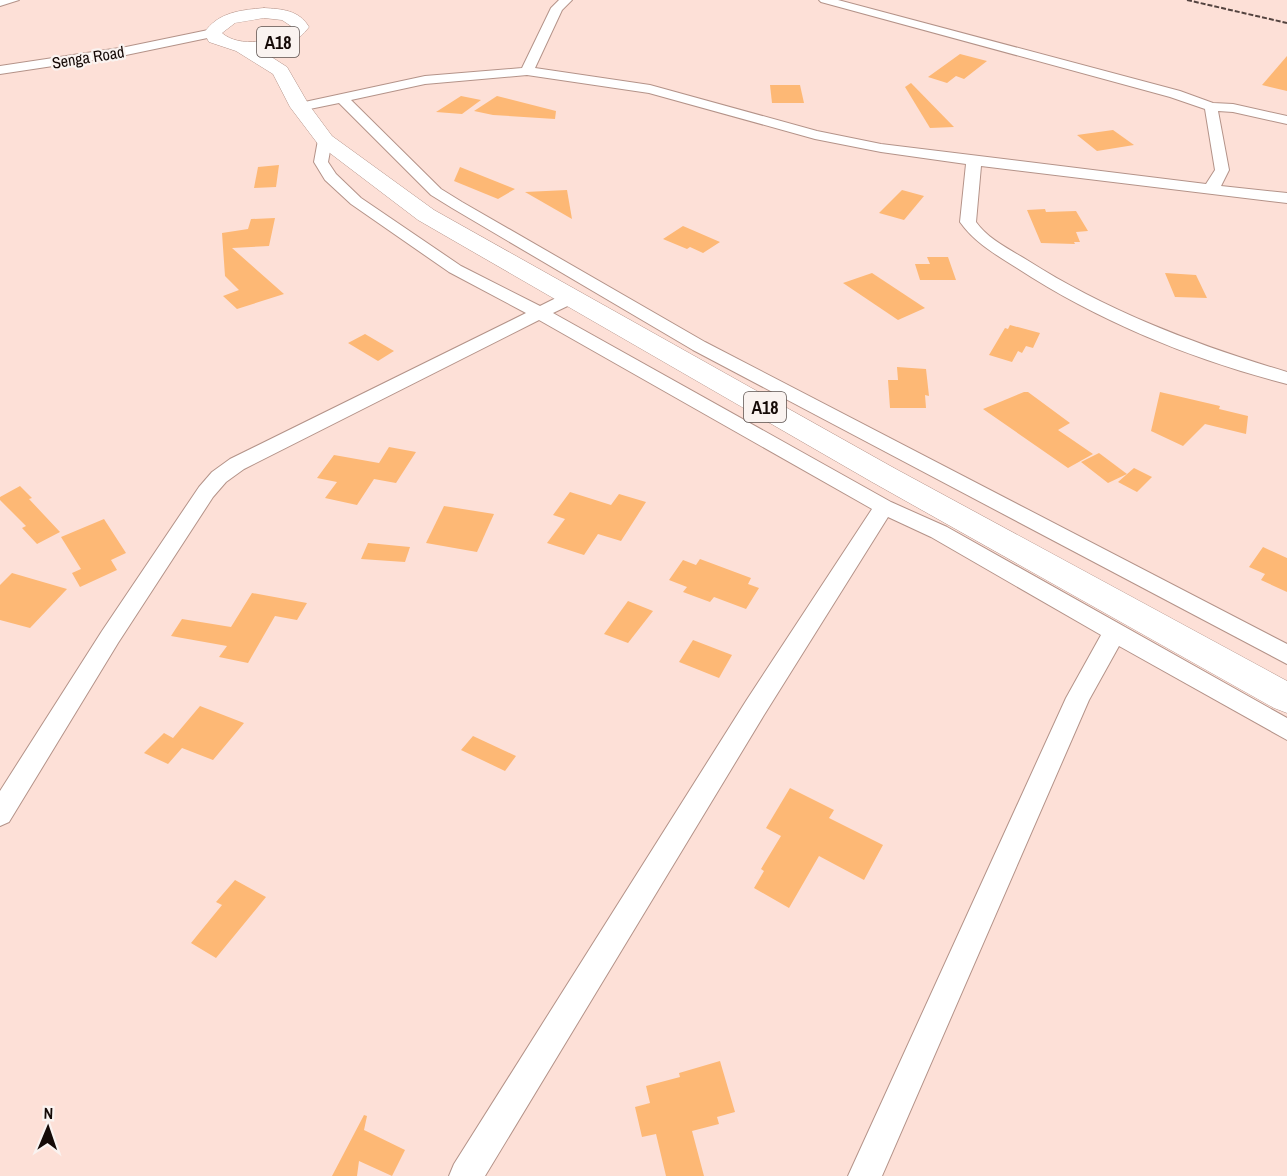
<svg xmlns="http://www.w3.org/2000/svg" width="1287" height="1176" font-family="'Archivo Narrow',sans-serif">
<style>
.building{fill:#fdb875}
.lines{fill:none;stroke-linecap:round;stroke-linejoin:round}
.street-casing{stroke:#b49389;stroke-width:2}
.highway-casing{stroke:#b49389;stroke-width:1}
.street{fill:#fff;fill-rule:evenodd}
.highway{fill:#fff;fill-rule:evenodd}
.rail{stroke:#53433f;stroke-width:2;stroke-dasharray:5 2;stroke-linecap:butt}
.labels{text-anchor:middle;dominant-baseline:central;stroke-width:4.5;stroke-linejoin:round;paint-order:stroke}
.far-street-label{font-size:16px;fill:#150a07;stroke:#faf3f0}
.shield{fill:#faf3f0;stroke:#5a504d;stroke-width:1.5}
.shield-label{font-size:18px;font-weight:bold;fill:#150a07}
</style>
<rect width="100%" height="100%" fill="#fde0d7"/>
<g class="building">
<polygon points="960,54 987,61 964,79 956,76 947,83 928,77"/>
<polygon points="1287,56 1287,91 1262,85"/>
<polygon points="911,83 954,127 930,128 905,87"/>
<polygon points="770,85 800,85 804,103 772,103"/>
<polygon points="461,96 481,100 462,114 436,112"/>
<polygon points="497,96 556,111 555,119 493,115 474,111"/>
<polygon points="1113,130 1134,145 1097,151 1077,135"/>
<polygon points="279,165 276,187 254,188 258,167"/>
<polygon points="460,167 515,189 498,199 454,181"/>
<polygon points="567,190 572,219 525,192"/>
<polygon points="902,190 924,196 904,220 879,213"/>
<polygon points="1045,209 1046,212 1076,211 1088,231 1076,232 1080,242 1074,242 1075,244 1041,243 1027,210"/>
<polygon points="275,218 269,246 232,248 284,294 237,309 223,296 239,290 225,276 222,233 248,229 251,219"/>
<polygon points="683,226 720,242 703,253 690,247 687,249 663,239"/>
<polygon points="927,257 948,257 956,280 920,280 915,264 930,264"/>
<polygon points="872,273 925,308 898,320 843,283"/>
<polygon points="1165,273 1196,275 1207,298 1175,297"/>
<polygon points="1010,325 1040,333 1033,348 1026,346 1022,353 1018,351 1012,362 989,355 1005,328 1008,329"/>
<polygon points="365,334 394,351 378,361 348,343"/>
<polygon points="897,367 926,369 929,396 925,395 926,408 890,408 888,380 898,380"/>
<polygon points="1024,392 1028,392 1070,423 1058,430 1093,454 1068,468 983,409"/>
<polygon points="1160,392 1220,406 1219,409 1248,416 1246,434 1205,424 1183,446 1151,431"/>
<polygon points="389,447 416,452 396,483 374,479 357,505 325,498 337,482 317,478 334,455 379,463"/>
<polygon points="1099,453 1127,474 1108,483 1081,462"/>
<polygon points="1134,468 1152,477 1137,492 1118,482"/>
<polygon points="20,486 32,498 29,499 60,532 37,544 22,528 26,526 0,500 0,497"/>
<polygon points="570,492 611,505 619,494 646,502 621,541 598,534 584,555 547,543 565,519 553,515"/>
<polygon points="444,506 494,514 477,552 426,543"/>
<polygon points="104,519 126,553 111,560 117,570 80,587 72,573 81,569 61,537"/>
<polygon points="368,543 410,547 405,562 361,559"/>
<polygon points="1263,547 1287,558 1287,592 1261,580 1265,574 1249,567"/>
<polygon points="700,559 751,578 748,584 759,588 746,609 714,597 710,602 683,592 687,587 669,580 683,560 696,565"/>
<polygon points="12,573 67,589 30,628 0,620 0,585"/>
<polygon points="252,593 307,603 297,620 275,616 248,663 219,657 227,646 171,636 182,619 231,627"/>
<polygon points="628,601 653,611 628,643 604,634"/>
<polygon points="693,640 732,655 719,678 679,662"/>
<polygon points="200,706 244,723 213,760 182,748 168,764 144,753 164,733 173,738"/>
<polygon points="473,736 516,756 505,771 461,750"/>
<polygon points="790,788 834,810 829,818 883,845 864,880 819,856 789,908 754,888 764,871 761,869 781,836 766,828"/>
<polygon points="235,880 266,897 216,958 191,943 222,905 216,902"/>
<polygon points="720,1061 735,1112 717,1117 719,1124 692,1131 704,1176 666,1176 656,1134 642,1137 635,1107 650,1103 646,1086 680,1077 679,1073"/>
<polygon points="364,1115 367,1116 364,1130 405,1150 392,1176 359,1161 357,1176 332,1176"/>
</g>
<g class="lines">
<defs>
<g id="street">
<polygon points="0,0 19,0 0,6"/>
<path d="M559,0H572L562,10L535,68L650,85L817,131L881,144L1206,184L1215,170L1205,109L1170,97L821,2L819,0H838L1180,91L1213,103L1233,104L1287,116V124L1233,112L1218,111L1229,170L1221,186L1287,193V203L981,166L976,222C988,239 1009,249 1027,260C1107,311 1196,345 1287,372V384C1193,360 1098,321 1017,268C995,254 975,243 960,222L966,164L881,152L815,139L649,93L527,75L425,84L351,100L441,189L462,202L705,342L1287,644V664L693,350L452,208L431,195L339,103L300,111L293,107L300,103L425,76L522,68L551,8Z"/>
<polygon points="213,29 219,33 217,36 126,55 0,74 0,66 126,47"/>
<polygon points="325,136 332,140 328,162 336,174 361,198 461,266 540,306 566,293 578,293 580,297 578,301 553,313 891,502 947,527 1287,718 1287,740 1119,646 1089,700 882,1176 848,1176 1066,698 1101,635 931,537 888,517 764,715 485,1176 449,1176 454,1164 746,701 872,509 539,320 244,469 226,482 213,497 118,643 9,822 0,826 0,791 102,631 199,487 212,472 230,459 526,313 449,272 351,204 325,180 314,162 318,140"/>
</g>
<path id="highway" d="M264,8C282,9 299,10 309,27C297,43 281,48 262,51L287,67L309,105L332,136L434,210L894,468L1287,681V713L1274,708L872,482L418,220L318,144L290,107L273,74L236,51L209,42L204,33C218,12 241,10 264,8ZM264,18L282,20L291,26C276,43 239,48 222,33L235,23Z"/>
</defs>
<use href="#street" class="street-casing"/>
<use href="#highway" class="highway-casing"/>
<use href="#street" class="street"/>
<use href="#highway" class="highway"/>
<polyline class="rail" points="1187,0 1287,23"/>
</g>
<g class="labels">
<g class="far-street-label">
<text transform="translate(88 57) rotate(-9)">Senga Road</text>
</g>
<g class="shield">
<rect x="257" y="27" width="42" height="30" rx="4.5"/>
<rect x="744" y="392" width="42" height="30" rx="4.5"/>
</g>
<g class="shield-label">
<text x="278" y="42">A18</text>
<text x="765" y="407">A18</text>
</g>
</g>
<g transform="translate(48 1128) rotate(2)" stroke="#faf3f0" stroke-width="4.5" paint-order="stroke">
<path d="M0-4.5L10 22L0 15L-10 22Z" fill="#150a07"/>
<text y="-9" font-size="16" font-weight="bold" text-anchor="middle" fill="#150a07">N</text>
</g>
</svg>
